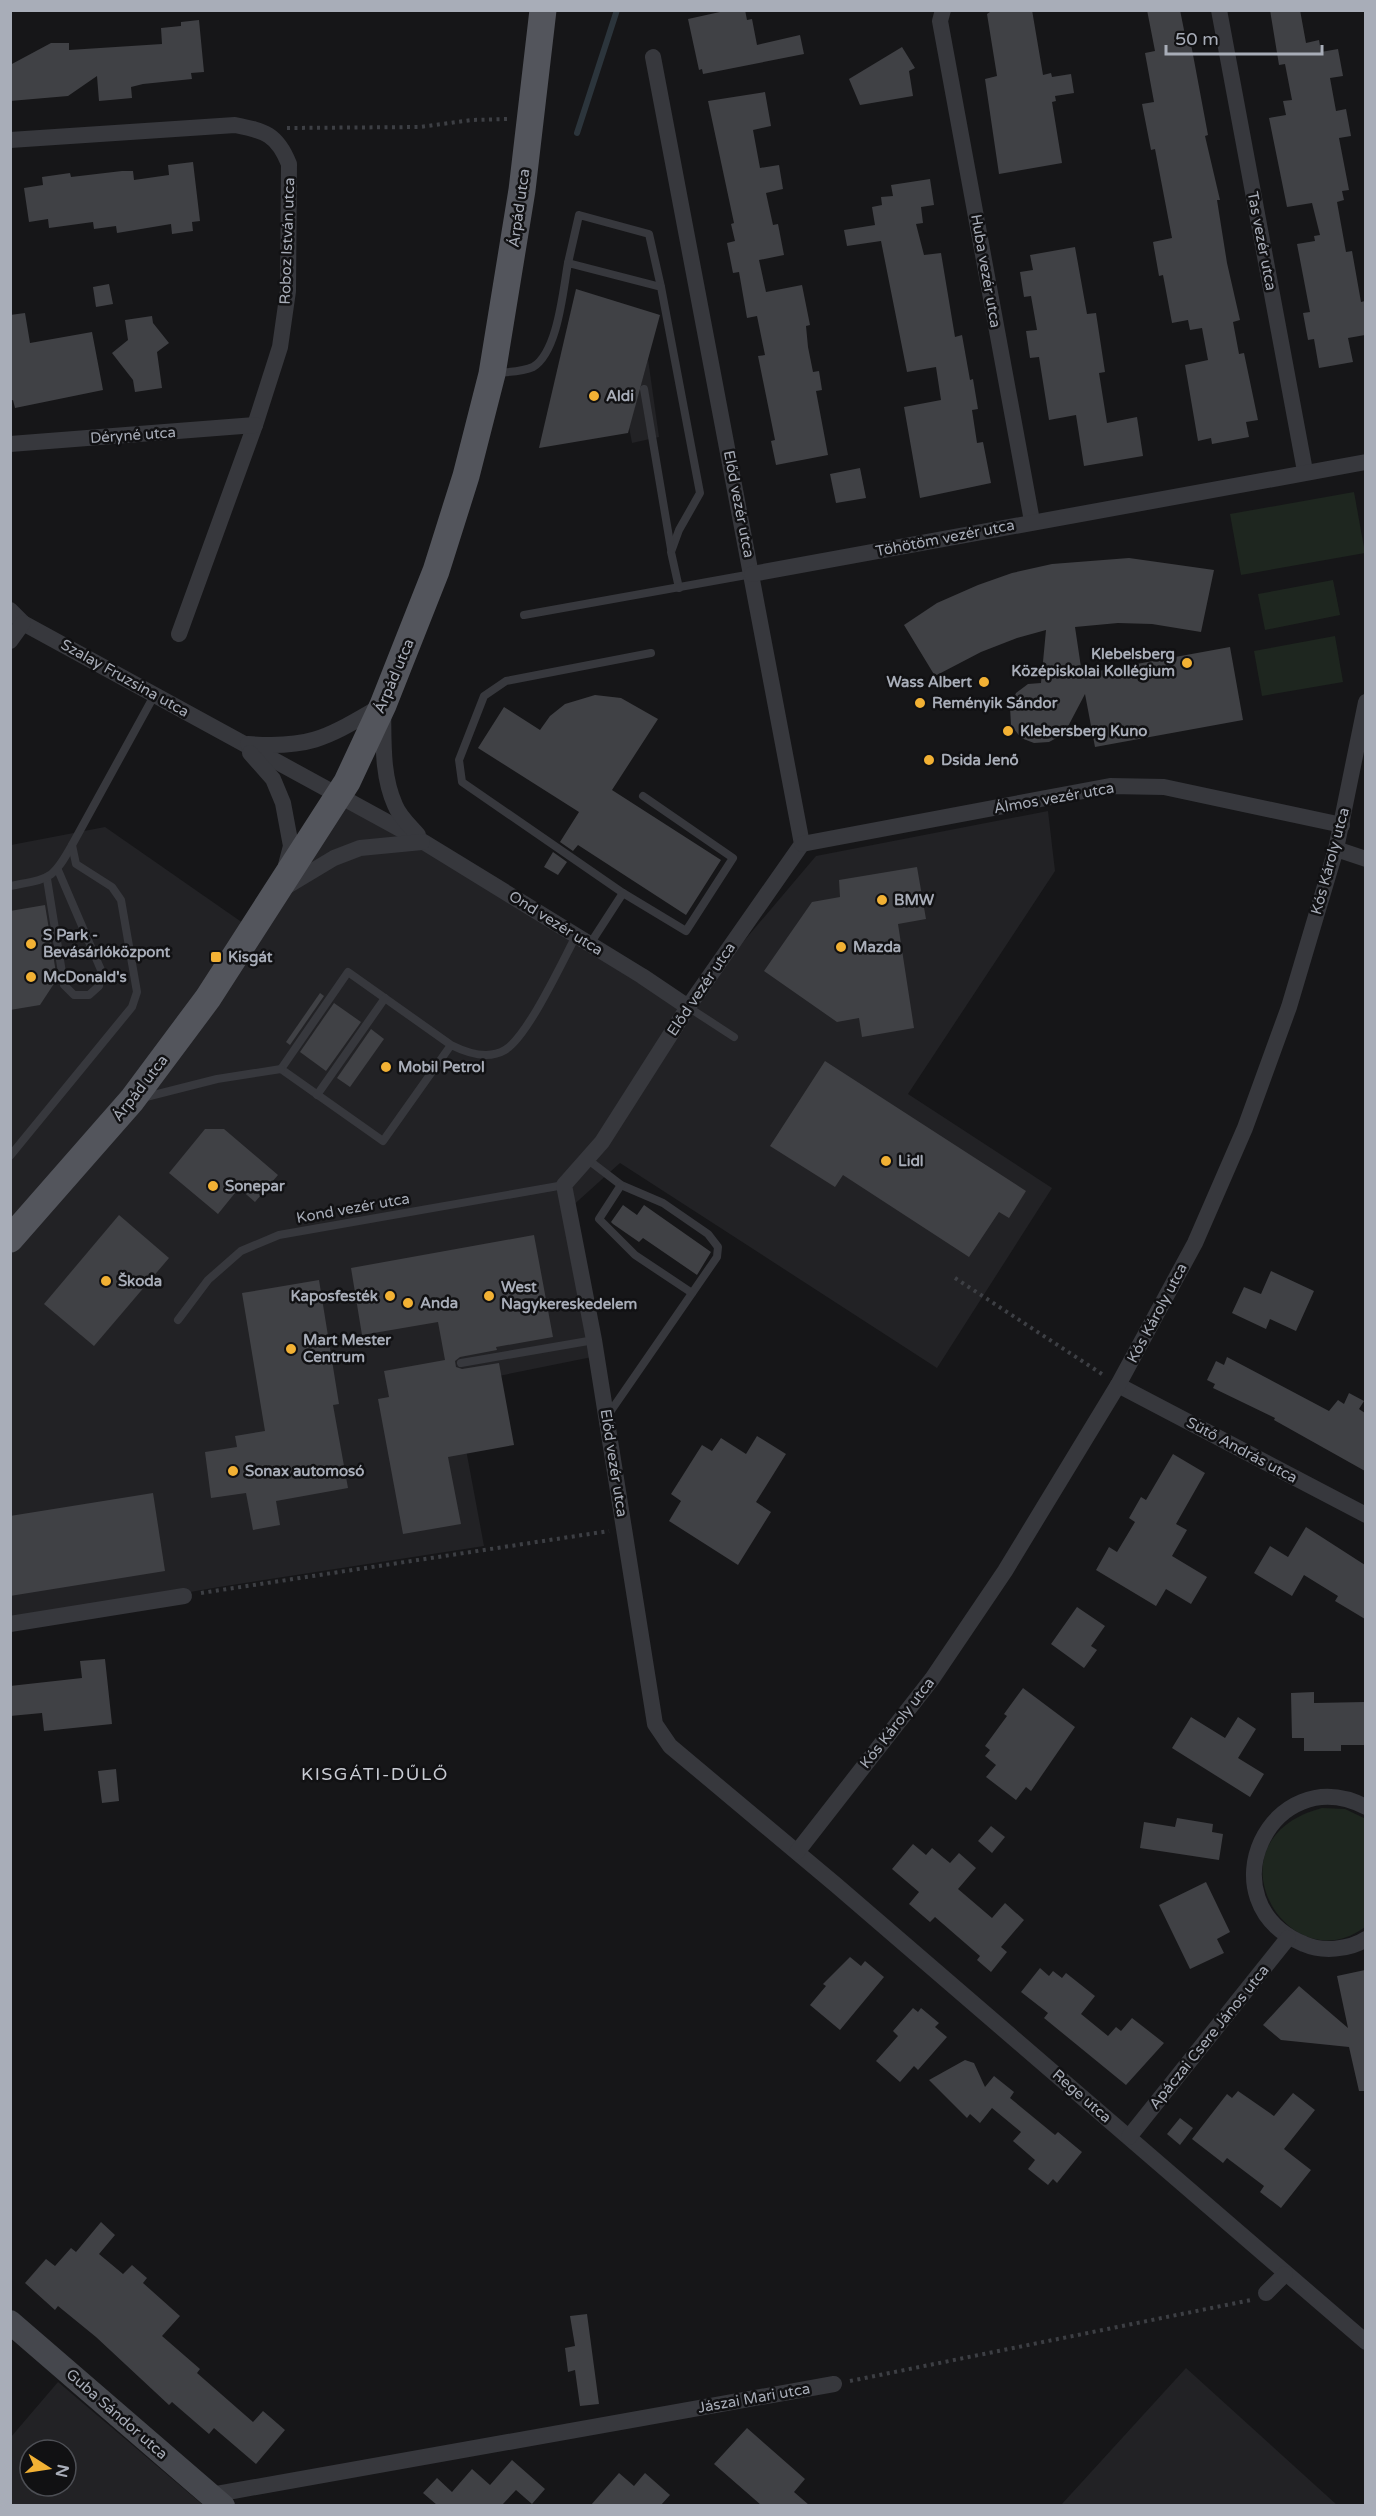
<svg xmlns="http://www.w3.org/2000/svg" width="1376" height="2516" font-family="'Varela Round',sans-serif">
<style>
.built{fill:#222225;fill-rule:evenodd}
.green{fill:#1e261f}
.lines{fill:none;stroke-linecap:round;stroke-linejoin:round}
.stream{stroke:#2c353c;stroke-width:6}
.building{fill:#404145}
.path{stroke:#3d3f44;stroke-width:4;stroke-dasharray:3 4.5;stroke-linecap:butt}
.service{stroke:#37383d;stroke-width:8}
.minor{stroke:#37383d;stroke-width:16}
.secondary{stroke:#45474d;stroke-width:24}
.primary{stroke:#53555c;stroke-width:27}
.poi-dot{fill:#f2b134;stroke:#111113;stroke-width:2}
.labels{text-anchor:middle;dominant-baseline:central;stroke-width:5;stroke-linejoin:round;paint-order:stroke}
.street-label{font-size:15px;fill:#a8adb8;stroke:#111113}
.poi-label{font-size:15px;font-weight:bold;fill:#a8adb8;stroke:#111113;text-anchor:start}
.quarter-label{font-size:18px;letter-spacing:1.5px;fill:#c9ccd4;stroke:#111113}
</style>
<rect width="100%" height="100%" fill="#161618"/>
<g class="built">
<polygon points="648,359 659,437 632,443 629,427"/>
<polygon points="340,799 688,1007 816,856 1048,811 1055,871 908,1094 1052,1188 937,1368 620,1163 569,1209 597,1356 454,1385 484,1546 219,1587 11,1623 11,1253 137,1107"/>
<polygon points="105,827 253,930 11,1243 11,845"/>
<polygon points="1186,2368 1337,2505 1061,2505"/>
<path d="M58,2382L203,2505H11V2437ZM30,2450H66V2486H30Z"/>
</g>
<g class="green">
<polygon points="1354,492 1365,553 1241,575 1230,514"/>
<polygon points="1333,580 1340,615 1265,630 1258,594"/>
<polygon points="1335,636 1343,682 1262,696 1254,651"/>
<path d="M1322,1808L1345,1809L1366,1819L1365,1927C1288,1985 1202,1840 1322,1808Z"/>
</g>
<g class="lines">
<polyline class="stream" points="577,133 617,10"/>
</g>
<g class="building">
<polygon points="729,10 745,10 747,20 752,19 757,45 800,35 804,54 703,74 702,69 699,70 688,19"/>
<polygon points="993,10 1032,10 1043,75 1051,73 1052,77 1071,74 1074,93 1055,96 1056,101 1052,102 1062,163 999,174 985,79 997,76 987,14"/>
<polygon points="1147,10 1180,10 1187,45 1191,44 1208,135 1205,136 1220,200 1217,200 1227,263 1240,320 1233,322 1239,354 1244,353 1258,420 1246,422 1249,437 1212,444 1211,438 1198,441 1185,365 1208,360 1202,328 1190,330 1188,320 1172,323 1163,275 1159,276 1153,242 1172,238 1155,149 1151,150 1142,104 1154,102 1145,53 1155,51"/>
<polygon points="1270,10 1300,10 1306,43 1319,40 1321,52 1338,49 1343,76 1330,78 1336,111 1346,109 1351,136 1339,138 1349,190 1342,191 1344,200 1337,202 1346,252 1352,251 1361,302 1365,301 1365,335 1348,338 1353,362 1319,368 1314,339 1308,340 1303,313 1310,312 1297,244 1315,241 1314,236 1320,235 1312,203 1287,207 1269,118 1286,115 1283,101 1292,100 1285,64 1279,65"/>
<polygon points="199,20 204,72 191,73 192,79 143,84 131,87 132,98 99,101 97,76 68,96 10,101 10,65 51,43 69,43 69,50 162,44 161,28 181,26 181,22"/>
<polygon points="902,47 915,68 909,71 913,96 860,105 849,79"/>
<polygon points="765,92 771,126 753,130 760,168 779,165 783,189 766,193 773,225 778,224 784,255 759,260 766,292 802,285 810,325 806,326 808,347 813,372 819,371 822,390 816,391 828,455 776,465 771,441 775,440 758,356 765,355 757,316 747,318 739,272 733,273 727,243 735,241 731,224 734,223 708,101"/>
<polygon points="193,162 200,221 192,222 193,231 172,234 171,224 117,233 116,226 94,229 93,222 49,228 48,219 29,222 24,188 43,185 42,177 70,173 71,177 122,171 133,171 134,180 169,175 168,165"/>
<polygon points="930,179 934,205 921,207 923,223 916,224 924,255 941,253 955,337 962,335 970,380 973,379 978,409 972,410 977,443 983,442 991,483 920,498 904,407 941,400 936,367 907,372 881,241 847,246 844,230 875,225 872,207 882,205 881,197 893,196 891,185"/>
<polygon points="1075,247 1087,314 1096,313 1105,372 1099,373 1107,423 1137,417 1143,456 1084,466 1076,415 1049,420 1039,357 1030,358 1026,331 1037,330 1031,296 1024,297 1020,272 1033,270 1030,255"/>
<polygon points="109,284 113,304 96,307 93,287"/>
<polygon points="576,289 660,315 628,433 539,448"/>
<polygon points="25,313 30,343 92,332 103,390 15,408 13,400 10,401 10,315"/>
<polygon points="152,316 153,323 169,343 157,352 162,388 135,392 133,380 112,353 128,340 125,320"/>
<polygon points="860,468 866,498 836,503 830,474"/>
<polygon points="1129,558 1214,570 1201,632 1152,624 1118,623 1075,627 1082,674 1230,647 1243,720 1095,747 1085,694 1064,734 1049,742 1034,743 1021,738 1011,725 1010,707 1016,693 1028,684 1041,683 1046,630 1017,638 981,652 935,676 904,625 937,603 978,585 1012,573 1052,564"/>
<polygon points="595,695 621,698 658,719 612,790 721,860 686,915 578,845 573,851 560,842 579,812 478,748 504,707 540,730 550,716 565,704"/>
<polygon points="553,852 567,862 558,875 544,867"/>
<polygon points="917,867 926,919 898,924 914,1028 862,1037 859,1018 837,1022 764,971 812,902 840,897 839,880"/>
<polygon points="45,905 57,979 40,1005 10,1010 10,911"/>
<polygon points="320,993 324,996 290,1045 286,1042"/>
<polygon points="334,1003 361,1022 326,1071 300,1052"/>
<polygon points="371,1029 384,1039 350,1087 337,1078"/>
<polygon points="825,1061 1026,1191 1009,1218 999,1212 969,1257 843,1175 835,1187 770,1146"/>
<polygon points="205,1129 224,1129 278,1175 255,1202 239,1188 218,1214 169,1173"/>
<polygon points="623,1205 637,1215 644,1205 711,1252 697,1275 643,1238 639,1242 613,1224 611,1222"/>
<polygon points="119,1215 169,1258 94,1346 44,1304"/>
<polygon points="534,1235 553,1337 496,1347 497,1350 460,1357 455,1361 456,1367 462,1369 499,1363 514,1445 448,1457 461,1524 403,1534 378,1399 389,1397 384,1371 445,1360 438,1322 362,1335 351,1268"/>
<polygon points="1271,1271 1314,1291 1296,1331 1270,1319 1266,1329 1232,1313 1244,1287 1261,1294"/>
<polygon points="319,1280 339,1404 333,1405 348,1488 276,1501 280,1525 253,1530 246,1493 211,1498 205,1452 237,1447 235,1436 265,1431 242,1293"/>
<polygon points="1227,1357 1329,1411 1338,1400 1344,1404 1349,1393 1364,1401 1359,1409 1365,1413 1365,1471 1274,1420 1275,1418 1213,1388 1215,1384 1207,1380 1216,1361 1224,1365"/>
<polygon points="757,1436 786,1454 756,1502 771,1512 738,1565 669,1521 681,1501 671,1494 702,1445 712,1451 721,1438 746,1454"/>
<polygon points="1173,1454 1205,1473 1176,1524 1187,1530 1172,1556 1207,1577 1191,1604 1166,1589 1156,1606 1096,1570 1109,1547 1117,1552 1135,1522 1129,1518 1141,1497 1146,1500"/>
<polygon points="153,1493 165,1571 10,1596 10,1516"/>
<polygon points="1306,1527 1365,1565 1365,1619 1335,1601 1338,1596 1304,1575 1292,1596 1254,1573 1270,1546 1288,1557"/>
<polygon points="1077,1607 1105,1626 1091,1646 1097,1650 1084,1668 1051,1644"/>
<polygon points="105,1659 112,1724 44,1731 42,1713 10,1716 10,1686 82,1678 80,1661"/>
<polygon points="1023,1688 1075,1727 1031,1791 1026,1787 1016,1800 986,1777 996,1765 985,1756 990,1750 985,1746 1007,1716 1004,1714"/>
<polygon points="1314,1692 1314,1703 1365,1702 1365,1745 1341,1745 1341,1751 1304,1751 1304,1738 1292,1738 1291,1693"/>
<polygon points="1191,1717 1225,1738 1238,1717 1256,1729 1238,1758 1264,1774 1250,1797 1172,1748"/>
<polygon points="116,1769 119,1801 102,1803 98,1771"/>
<polygon points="1177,1818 1213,1824 1212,1832 1223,1834 1219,1860 1140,1848 1144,1822 1175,1827"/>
<polygon points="991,1826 1005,1837 992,1853 978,1841"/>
<polygon points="913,1844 926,1855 932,1848 950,1863 959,1853 976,1868 958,1889 992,1918 1005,1903 1024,1920 1001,1947 1007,1952 991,1972 977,1960 980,1956 935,1917 930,1922 909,1904 919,1892 892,1869"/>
<polygon points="1206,1882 1230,1932 1217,1939 1224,1953 1190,1969 1159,1905"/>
<polygon points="850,1957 861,1966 865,1961 884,1977 840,2030 810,2005 826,1986 823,1984"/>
<polygon points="1040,1968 1049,1976 1053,1971 1062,1978 1066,1973 1095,1996 1081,2014 1108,2036 1116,2027 1121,2031 1132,2018 1164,2043 1126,2085 1044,2018 1048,2013 1021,1992"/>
<polygon points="1365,1970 1365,2091 1359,2091 1349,2047 1281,2040 1263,2025 1299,1986 1348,2028 1337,1976"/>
<polygon points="913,2008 918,2012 921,2008 939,2023 935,2027 947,2037 918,2070 914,2066 900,2082 876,2061 898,2036 893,2031"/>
<polygon points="965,2060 974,2063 985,2087 994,2076 1014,2092 1010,2098 1055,2135 1058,2132 1082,2152 1057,2183 1053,2179 1048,2185 1028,2169 1035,2160 1013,2141 1021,2132 992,2108 980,2123 970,2114 967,2118 929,2080"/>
<polygon points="1238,2091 1274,2116 1293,2093 1315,2110 1284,2149 1311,2170 1281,2208 1260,2192 1264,2186 1227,2158 1223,2163 1192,2139 1227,2094 1232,2098"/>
<polygon points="1180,2118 1193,2128 1180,2145 1167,2134"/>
<polygon points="101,2222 115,2235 99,2254 123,2274 132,2265 147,2278 143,2283 180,2316 162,2336 200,2369 197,2373 253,2422 263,2411 285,2430 256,2464 214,2428 209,2434 172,2402 169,2405 96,2337 58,2306 55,2310 25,2283 46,2259 55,2266 71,2248 76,2252"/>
<polygon points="587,2314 599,2404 580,2406 575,2370 568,2372 565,2348 575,2346 570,2316"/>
<polygon points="747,2428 805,2479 794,2492 809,2505 761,2505 714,2464"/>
<polygon points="512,2460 545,2489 532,2504 516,2490 502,2505 437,2505 423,2493 437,2478 452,2492 472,2469 490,2485"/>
<polygon points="619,2473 634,2486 645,2473 670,2495 661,2505 591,2505"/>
</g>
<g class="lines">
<g class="path">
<polyline points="287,128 420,127 472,120 507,119"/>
<polyline points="955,1278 1105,1376"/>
<polyline points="201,1593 609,1531"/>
<polyline points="850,2381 1251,2300"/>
</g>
<g class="service">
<polyline points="568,263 579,215 649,234 661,287"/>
<path d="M496,373C508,372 522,372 533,367C558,352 563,290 568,263L661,287L700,493L679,530L671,552L679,588"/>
<polyline points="644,389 671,549"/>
<polyline points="524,615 752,574"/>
<polyline points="47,879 64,985 74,995 89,995 99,986 101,970 58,870"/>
<path d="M10,886C50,878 52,881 72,845"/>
<polyline points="623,893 462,782 459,760 484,696 506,681 651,653"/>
<polyline points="590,944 623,893 686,931 733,858 643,796"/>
<polyline points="688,1007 734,1037"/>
<path d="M451,1045L383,1141L281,1069L348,972L451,1045C467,1053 488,1060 505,1050C528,1036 562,962 576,936"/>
<polyline points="317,1095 385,998"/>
<polyline points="142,1098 217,1079 281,1069"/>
<polyline points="10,1156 132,1007 137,992 121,900 112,887 76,864 72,845 155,694"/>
<polyline points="587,1159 621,1185 663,1203 708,1234 718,1247 717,1257 608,1415"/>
<polyline points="621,1185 599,1219 635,1255 692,1293"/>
<polyline points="178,1320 208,1280 241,1251 279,1235 564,1185"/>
<polyline points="461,1363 594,1340"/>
</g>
<g class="minor">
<polyline points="943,10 940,21 1032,521"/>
<polyline points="1219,10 1305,471"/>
<polyline points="653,57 802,844 688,1007 602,1142 564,1185 594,1340 655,1724 670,1746 836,1885 1366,2342"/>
<path d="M10,140L235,125C265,131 277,134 289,164L288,291L280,347L255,425L179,634"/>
<polyline points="10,444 255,425"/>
<polyline points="752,574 1366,462"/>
<polyline points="10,610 23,623 422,841 642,976 688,1007"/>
<polyline points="10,641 23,623"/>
<path d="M248,744C313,749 329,736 383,705C384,738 381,774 395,805C399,816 410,826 418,835"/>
<polyline points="250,753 273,779 283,803 291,846 286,865"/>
<polyline points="802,844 1110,786 1164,787 1342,825"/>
<polyline points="1336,849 1366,859"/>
<polyline points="284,888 334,858 360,848 422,842"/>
<polyline points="1118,1385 1366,1515"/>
<polyline points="10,1624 184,1596"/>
<path d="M1366,1807C1271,1758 1203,1902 1304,1944C1322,1952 1349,1950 1366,1939"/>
<polyline points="797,1852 932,1679 1005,1571 1118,1385 1195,1243 1245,1128 1289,1007 1336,849 1366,702"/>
<polyline points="1129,2137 1288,1938"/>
<polyline points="1266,2293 1285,2274"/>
<polyline points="211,2495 834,2384"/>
</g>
<polyline class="secondary" points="10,2322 223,2506"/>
<polyline class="primary" points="10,1239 132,1100 208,998 347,782 383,705 436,571 466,476 492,374 522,190 543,10"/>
</g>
<g class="poi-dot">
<circle cx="594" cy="396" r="6"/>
<circle cx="1187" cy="663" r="6"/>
<circle cx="984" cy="682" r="6"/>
<circle cx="920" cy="703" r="6"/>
<circle cx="1008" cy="731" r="6"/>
<circle cx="929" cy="760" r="6"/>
<circle cx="882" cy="900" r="6"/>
<circle cx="31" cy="944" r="6"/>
<circle cx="841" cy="947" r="6"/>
<rect x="210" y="951" width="12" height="12" rx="3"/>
<circle cx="31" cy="977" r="6"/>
<circle cx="386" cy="1067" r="6"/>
<circle cx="886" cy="1161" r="6"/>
<circle cx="213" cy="1186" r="6"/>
<circle cx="106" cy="1281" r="6"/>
<circle cx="390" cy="1296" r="6"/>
<circle cx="489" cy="1296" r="6"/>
<circle cx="408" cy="1303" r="6"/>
<circle cx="291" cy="1349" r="6"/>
<circle cx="233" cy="1471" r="6"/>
</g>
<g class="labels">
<g class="street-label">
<text transform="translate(519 208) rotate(-82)">Árpád utca</text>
<text transform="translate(287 241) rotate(-88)">Roboz István utca</text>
<text transform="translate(1262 241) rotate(79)">Tas vezér utca</text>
<text transform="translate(986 271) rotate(80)">Huba vezér utca</text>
<text transform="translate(133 435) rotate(-4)">Déryné utca</text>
<text transform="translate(739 504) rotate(79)">Előd vezér utca</text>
<text transform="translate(945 538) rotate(-11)">Töhötöm vezér utca</text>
<text transform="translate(394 676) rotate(-67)">Árpád utca</text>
<text transform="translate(125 678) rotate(29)">Szalay Fruzsina utca</text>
<text transform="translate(1054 798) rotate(-10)">Álmos vezér utca</text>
<text transform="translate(1330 861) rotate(-75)">Kós Károly utca</text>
<text transform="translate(556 923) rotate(32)">Ond vezér utca</text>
<text transform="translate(701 989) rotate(-56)">Előd vezér utca</text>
<text transform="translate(140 1088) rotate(-52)">Árpád utca</text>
<text transform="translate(353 1208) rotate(-10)">Kond vezér utca</text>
<text transform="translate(1157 1313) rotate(-62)">Kós Károly utca</text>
<text transform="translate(1242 1450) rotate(28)">Sütő András utca</text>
<text transform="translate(614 1463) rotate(81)">Előd vezér utca</text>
<text transform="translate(897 1723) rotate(-52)">Kós Károly utca</text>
<text transform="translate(1209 2037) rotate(-51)">Apáczai Csere János utca</text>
<text transform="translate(1082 2096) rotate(41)">Rege utca</text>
<text transform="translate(754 2398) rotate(-10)">Jászai Mari utca</text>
<text transform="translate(117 2414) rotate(41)">Guba Sándor utca</text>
</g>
<g class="poi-label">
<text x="606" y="396">Aldi</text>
<text x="1175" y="654" text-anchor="end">Klebelsberg<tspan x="1175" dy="17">Középiskolai Kollégium</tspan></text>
<text x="972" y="682" text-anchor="end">Wass Albert</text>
<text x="932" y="703">Reményik Sándor</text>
<text x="1020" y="731">Klebersberg Kuno</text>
<text x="941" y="760">Dsida Jenő</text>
<text x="894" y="900">BMW</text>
<text x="43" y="935">S Park -<tspan x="43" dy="17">Bevásárlóközpont</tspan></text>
<text x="853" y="947">Mazda</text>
<text x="228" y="957">Kisgát</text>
<text x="43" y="977">McDonald's</text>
<text x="398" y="1067">Mobil Petrol</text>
<text x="898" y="1161">Lidl</text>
<text x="225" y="1186">Sonepar</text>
<text x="118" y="1281">Škoda</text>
<text x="501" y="1287">West<tspan x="501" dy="17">Nagykereskedelem</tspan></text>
<text x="378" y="1296" text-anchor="end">Kaposfesték</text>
<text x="420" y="1303">Anda</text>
<text x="303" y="1340">Mart Mester<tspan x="303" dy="17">Centrum</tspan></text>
<text x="245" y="1471">Sonax automosó</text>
</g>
<g class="quarter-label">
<text x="375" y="1774">KISGÁTI-DŰLŐ</text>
</g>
</g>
<rect width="1376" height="2516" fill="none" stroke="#a8adb8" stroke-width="24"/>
<g transform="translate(48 2468) rotate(102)"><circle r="28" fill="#111113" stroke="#4d4f55" stroke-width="1.5"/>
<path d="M0-4.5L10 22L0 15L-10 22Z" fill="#f2b134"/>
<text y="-9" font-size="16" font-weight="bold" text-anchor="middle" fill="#a8adb8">N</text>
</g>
<path d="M1166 45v9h156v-9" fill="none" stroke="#a8adb8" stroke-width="3"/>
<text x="1175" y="45" font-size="18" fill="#a8adb8" stroke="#111113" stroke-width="4.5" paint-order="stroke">50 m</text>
</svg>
